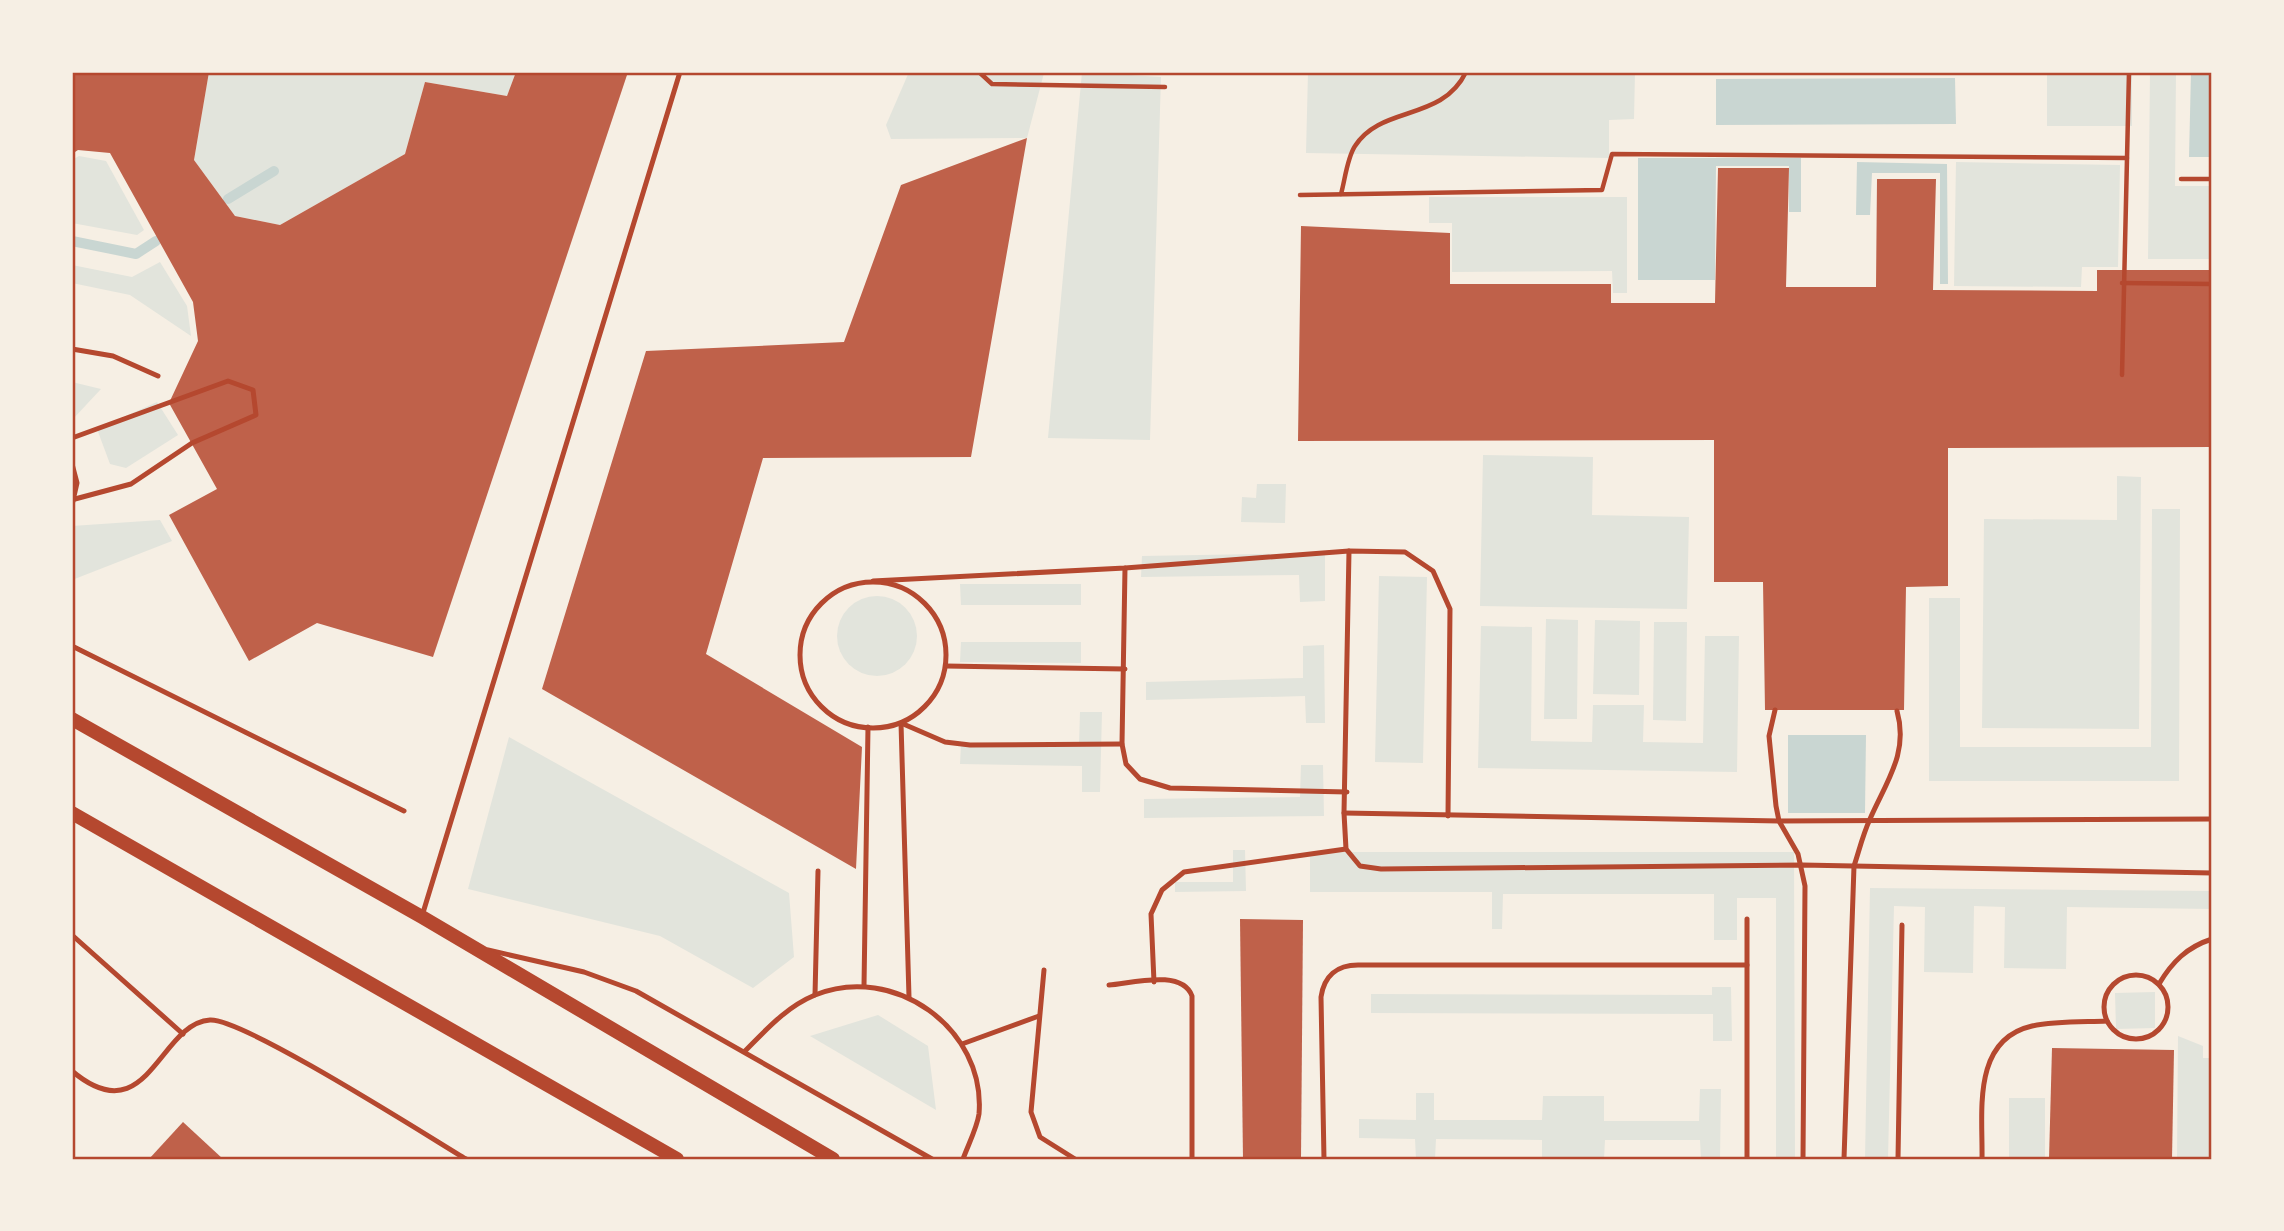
<svg xmlns="http://www.w3.org/2000/svg" width="2284" height="1231" font-family="'DM Sans',sans-serif">
<style>
.green{fill:#e2e4dc}
.water{fill:#c9d6d2}
.lines{fill:none;stroke-linecap:round;stroke-linejoin:round}
.stream{stroke:#c9d6d2;stroke-width:10}
.building{fill:#bf614a}
.path{stroke:#b5482f;stroke-width:4.5}
.service{stroke:#b5482f;stroke-width:5}
.secondary{stroke:#b5482f;stroke-width:14}
.neatline{fill:none;stroke:#b5482f;stroke-width:2.5}
</style>
<rect width="100%" height="100%" fill="#f6efe4"/>
<g class="green">
<polygon points="209,72 516,72 507,96 425,82 405,154 280,225 235,216 194,160"/>
<polygon points="909,72 1044,73 1027,138 891,139 886,125"/>
<polygon points="1082,72 1161,77 1150,440 1048,438"/>
<polygon points="1308,72 1635,72 1634,119 1609,120 1609,158 1306,153"/>
<polygon points="2061,72 2132,72 2132,126 2047,126 2047,75"/>
<polygon points="2150,72 2176,72 2175,186 2212,186 2212,259 2148,259"/>
<polygon points="79,156 106,161 144,230 137,235 72,223 72,160"/>
<polygon points="1956,162 2120,165 2118,267 2082,267 2081,287 1954,286"/>
<polygon points="1429,197 1627,197 1627,293 1613,293 1612,271 1452,272 1452,223 1429,223"/>
<polygon points="160,262 187,306 191,336 130,295 72,283 72,265 132,277"/>
<polygon points="72,382 101,389 72,420"/>
<polygon points="157,402 178,435 126,468 110,464 97,429"/>
<polygon points="1483,455 1593,457 1592,515 1689,517 1687,609 1480,606"/>
<polygon points="2117,476 2141,477 2139,729 1982,728 1984,519 2117,520"/>
<polygon points="1257,484 1286,484 1285,523 1241,522 1242,497 1256,498"/>
<polygon points="2152,509 2180,509 2179,781 1929,781 1929,598 1960,598 1960,747 2151,747"/>
<polygon points="160,520 172,541 72,580 72,526"/>
<polygon points="1325,553 1325,601 1300,602 1299,575 1141,577 1142,556"/>
<polygon points="1379,576 1427,577 1423,763 1375,762"/>
<polygon points="960,584 1081,584 1081,605 961,605"/>
<circle cx="877" cy="636" r="40"/>
<polygon points="1546,619 1578,620 1577,719 1544,719"/>
<polygon points="1595,620 1640,621 1639,695 1593,694"/>
<polygon points="1654,622 1687,622 1686,721 1653,720"/>
<polygon points="1481,626 1532,627 1531,741 1592,742 1593,705 1644,705 1643,742 1703,743 1705,636 1739,636 1737,772 1478,768"/>
<polygon points="961,642 1081,642 1081,663 960,662"/>
<polygon points="1324,645 1325,723 1306,723 1305,696 1146,700 1146,682 1303,678 1303,646"/>
<polygon points="1080,712 1102,712 1100,792 1082,792 1082,766 960,764 961,744 1079,745"/>
<polygon points="509,737 789,893 794,957 753,988 660,936 468,889"/>
<polygon points="1301,765 1323,765 1324,816 1144,818 1144,799 1300,797"/>
<polygon points="1233,850 1245,850 1246,891 1175,892 1175,882 1233,882"/>
<polygon points="1310,852 1794,852 1795,1159 1776,1159 1776,898 1737,898 1737,940 1714,940 1714,894 1503,894 1502,929 1492,929 1492,892 1310,892"/>
<polygon points="1870,888 2212,891 2212,909 2067,907 2066,969 2004,968 2005,907 1974,906 1973,973 1924,972 1925,907 1894,906 1888,1159 1865,1159"/>
<polygon points="1712,987 1731,987 1732,1041 1713,1041 1713,1014 1371,1013 1371,994 1712,995"/>
<polygon points="2155,992 2155,1028 2116,1029 2115,993"/>
<polygon points="878,1015 928,1046 936,1110 810,1036"/>
<polygon points="2178,1036 2203,1046 2203,1058 2212,1058 2212,1159 2177,1159"/>
<polygon points="1700,1089 1721,1089 1720,1159 1701,1159 1700,1140 1605,1140 1604,1159 1542,1159 1542,1140 1436,1139 1435,1159 1416,1159 1415,1139 1359,1138 1359,1119 1416,1120 1416,1093 1434,1093 1434,1120 1542,1120 1543,1096 1604,1096 1604,1121 1699,1121"/>
<rect x="2009" y="1098" width="36" height="61"/>
</g>
<g class="water">
<polygon points="2191,72 2212,72 2212,157 2189,157"/>
<polygon points="1955,78 1956,124 1716,125 1716,79"/>
<polygon points="1638,158 1801,158 1801,212 1789,212 1789,166 1716,166 1715,280 1638,280"/>
<polygon points="1857,162 1947,164 1948,284 1940,284 1940,173 1872,173 1870,215 1856,215"/>
<polygon points="1788,735 1866,735 1865,813 1788,813"/>
</g>
<g class="lines">
<g class="stream">
<polyline points="228,199 274,171"/>
<polyline points="72,241 136,254 156,241"/>
</g>
</g>
<g class="building">
<polygon points="72,72 209,72 194,160 235,216 280,225 405,154 425,82 507,96 516,72 628,72 433,657 317,623 249,661 169,515 217,489 169,403 198,341 193,302 110,153 78,150 72,154"/>
<polygon points="1027,138 971,457 763,458 706,654 862,747 856,869 542,689 646,351 844,342 901,185"/>
<polygon points="1718,168 1789,168 1786,287 1876,287 1877,179 1936,179 1933,290 2097,291 2097,270 2212,270 2212,447 1948,448 1948,586 1906,587 1904,710 1765,710 1763,582 1714,582 1714,440 1298,441 1301,226 1450,233 1450,284 1611,284 1611,303 1715,303"/>
<polygon points="1240,919 1303,920 1301,1159 1243,1159"/>
<polygon points="2052,1048 2174,1050 2172,1159 2049,1159"/>
<polygon points="183,1122 223,1159 149,1159"/>
</g>
<g class="lines">
<g class="path">
<polyline points="979,72 992,84 1165,87"/>
<polyline points="2181,179 2212,179"/>
<path d="M1341,194C1345,180 1347,158 1355,146C1381,105 1442,122 1466,72"/>
<polyline points="1300,195 1602,190 1612,154 2127,158"/>
<polyline points="2122,283 2212,284"/>
<polyline points="2122,375 2129,72"/>
</g>
<g class="service">
<polyline points="72,349 113,356 158,376"/>
<polyline points="72,438 228,381 253,390 256,415 192,443 131,484 75,499"/>
<polyline points="72,464 77,483 72,505"/>
<polyline points="1349,551 1344,813 1346,849 1360,866 1381,869 1802,865 2212,873"/>
<polyline points="1125,568 1122,744 1126,764 1140,779 1170,788 1347,792"/>
<polyline points="873,581 1125,568 1349,551 1405,552 1433,571 1450,609 1448,816"/>
<circle cx="873" cy="655" r="73"/>
<polyline points="72,646 404,811"/>
<polyline points="946,666 1125,669"/>
<polyline points="1775,710 1769,736 1776,806 1779,821 1798,854 1805,886 1803,1159"/>
<polyline points="901,723 909,997"/>
<polyline points="901,723 945,742 970,745 1122,744"/>
<polyline points="1344,813 1779,821 2212,819"/>
<polyline points="422,916 680,72"/>
<polyline points="1747,919 1747,1159"/>
<polyline points="72,935 183,1034"/>
<polyline points="488,950 584,972 636,991 932,1159"/>
<polyline points="1044,970 1031,1112 1040,1137 1075,1159"/>
<circle cx="2136" cy="1007" r="32"/>
<polyline points="1154,982 1151,914 1162,890 1184,872 1346,849"/>
<path d="M2159,984C2172,962 2187,947 2212,939"/>
<path d="M1109,985C1133,983 1182,969 1192,996V1159"/>
<polyline points="864,986 868,727"/>
<polyline points="815,995 818,871"/>
<polyline points="962,1044 1039,1016"/>
<path d="M745,1051C766,1030 786,1007 815,995C893,963 986,1028 979,1114C977,1128 968,1145 963,1159"/>
<path d="M72,1071C148,1135 159,1023 210,1020C243,1018 426,1135 466,1159"/>
<path d="M1324,1159L1321,997C1324,976 1337,965 1358,965H1747"/>
<path d="M1844,1159L1854,866C1859,851 1863,834 1870,819C1886,782 1909,753 1897,711"/>
<polyline points="1898,1159 1902,925"/>
<path d="M1982,1159C1983,1113 1971,1040 2032,1026C2055,1021 2083,1022 2107,1021"/>
</g>
<g class="secondary">
<polyline points="72,719 422,917 833,1159"/>
<polyline points="72,813 677,1159"/>
</g>
</g>
<rect width="2284" height="1231" fill="none" stroke="#f6efe4" stroke-width="147"/>
<rect x="74" y="74" width="2136" height="1084" class="neatline"/>
</svg>
